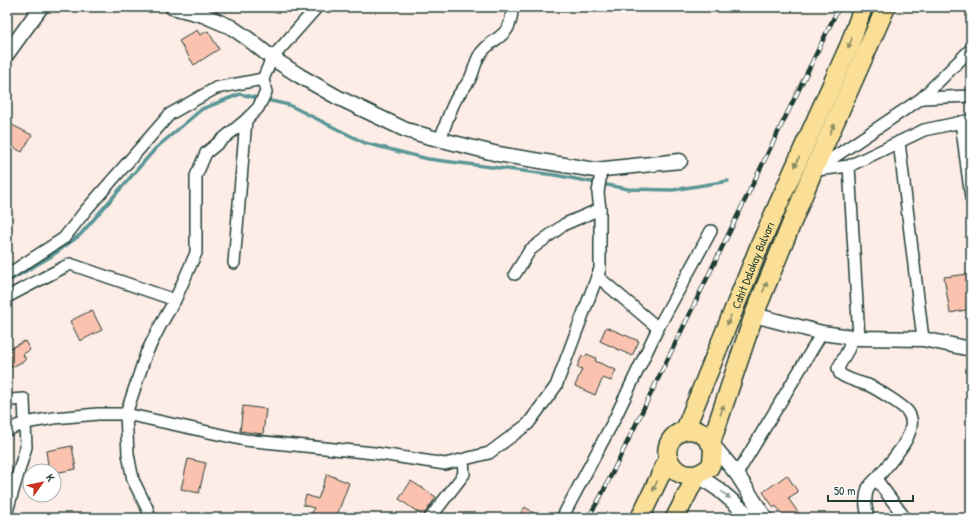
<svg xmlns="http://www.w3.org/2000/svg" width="978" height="525" font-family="'Patrick Hand',sans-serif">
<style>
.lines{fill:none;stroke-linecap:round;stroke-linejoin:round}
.stream{stroke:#5a9696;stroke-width:3.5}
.building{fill:#fbc3af;stroke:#1f3d34}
.minor-casing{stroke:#1f3d34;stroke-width:14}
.tertiary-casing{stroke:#1f3d34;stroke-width:17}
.primary-casing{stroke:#1f3d34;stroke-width:21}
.trunk-casing{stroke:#1f3d34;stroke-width:22}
.minor{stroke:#fff;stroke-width:11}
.tertiary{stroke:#fff;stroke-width:14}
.primary{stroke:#fbdf96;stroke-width:18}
.trunk{stroke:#fbdf96;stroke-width:19}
.rail-casing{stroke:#1f3d34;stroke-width:4.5}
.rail{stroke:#fff;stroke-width:3;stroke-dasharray:9;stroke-linecap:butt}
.oneway{fill:#8d8e65}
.oneway2{fill:#8f9e9a}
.labels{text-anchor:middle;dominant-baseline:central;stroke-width:3.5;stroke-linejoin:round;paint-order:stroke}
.street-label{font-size:12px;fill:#1f3d34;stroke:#fff}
</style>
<rect width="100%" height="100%" fill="#feede7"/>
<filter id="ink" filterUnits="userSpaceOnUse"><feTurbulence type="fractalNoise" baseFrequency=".025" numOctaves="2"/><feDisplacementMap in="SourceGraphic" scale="8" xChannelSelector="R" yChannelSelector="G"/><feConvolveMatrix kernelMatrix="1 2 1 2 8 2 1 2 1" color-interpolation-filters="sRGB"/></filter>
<g filter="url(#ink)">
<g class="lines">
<polyline class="stream" points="7,282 50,257 80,235 156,148 202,109 240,94 289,105 365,143 428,159 555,175 628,189 673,190 728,181"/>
</g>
<g class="building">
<polygon points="197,30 200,35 208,31 219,49 194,65 179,41"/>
<polygon points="10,124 32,135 22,152 7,144 7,131"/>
<polygon points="968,274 971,290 971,309 950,313 944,277"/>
<polygon points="92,310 102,330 80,341 70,321"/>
<polygon points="606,327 639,341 632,356 600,341"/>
<polygon points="25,341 30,350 23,354 26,360 10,368 7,362 7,350"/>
<polygon points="587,354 596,358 595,361 616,370 611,381 603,378 595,395 575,386 582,369 577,367 582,356 585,357"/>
<polygon points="243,406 266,409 263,434 240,431"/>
<polygon points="72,446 76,469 54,473 54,471 49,471 46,451"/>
<polygon points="188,459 206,463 199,493 181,489"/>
<polygon points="327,474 349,483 336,518 325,518 312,513 314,508 303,505 306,495 318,499"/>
<polygon points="787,475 798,492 788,498 802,518 785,518 776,506 774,508 763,492"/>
<polygon points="411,481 436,497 423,516 399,499"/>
<polygon points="525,507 541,518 517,518"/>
</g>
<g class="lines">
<defs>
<g id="minor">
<polyline points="922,98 971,96"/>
<polyline points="961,122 971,198"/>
<path d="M440,140C445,126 449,112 456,99C460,92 466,86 470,79C474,71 475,63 479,56C493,34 512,41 512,7"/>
<polyline points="899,142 923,339"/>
<polyline points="849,166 859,338"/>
<polyline points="815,170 922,98 971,49"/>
<polyline points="817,170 849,166 924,130 971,120"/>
<polyline points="234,263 246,120"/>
<polyline points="515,274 530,250 565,224 600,209"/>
<polyline points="7,275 64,238 86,210 170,114 216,88 263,79"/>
<polyline points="597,276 658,328"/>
<polyline points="7,297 70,264 175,300"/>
<path d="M851,337L849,348L838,368L840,374C849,380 858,382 868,385C875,388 904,406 908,412C922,431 889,463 878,477C875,480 870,484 868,488C864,500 866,507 868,518"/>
<polyline points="7,401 11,400 24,399 26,447 7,511"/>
<polyline points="7,430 25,423 54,418 98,414 126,414 245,440 374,453 445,464 489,453 528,424 556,386 600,269 600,209 598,193 600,179 600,170"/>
<polyline points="737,474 822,333"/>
<polyline points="876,479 905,518"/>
<polyline points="150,518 147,508 133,480 128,454 126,414 146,354 160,326 175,300 196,253 196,176 206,153 246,120 258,108 266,92 263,79 272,58 317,7"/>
<polyline points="430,518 464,474 463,460"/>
<polyline points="562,518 614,420 658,328 711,231"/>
</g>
<g id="tertiary">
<polyline points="172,7 203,15 231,27 247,38 272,58 300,76 337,97 406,130 430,137 498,154 595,170 680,161"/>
<polyline points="7,54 41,7"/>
<polyline points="754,315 822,333 859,338 923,339 971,349"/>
<polyline points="711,443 737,474 765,518"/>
<polyline points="697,475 718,489 752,518"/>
</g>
<g id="primary">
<path id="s1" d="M640,518L668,459C665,445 671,435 685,430L760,245L850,44L863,7"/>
<polyline points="675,518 697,475 709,468 712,462 713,449 711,443 754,315 813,171 886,7"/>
</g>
<g id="trunk">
<path d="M685,430C697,429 704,433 711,443"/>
<path d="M668,459C674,472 683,477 697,475"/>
</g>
</defs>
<use href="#minor" class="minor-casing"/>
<use href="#tertiary" class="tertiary-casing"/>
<use href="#primary" class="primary-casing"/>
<use href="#trunk" class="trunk-casing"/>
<use href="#minor" class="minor"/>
<use href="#tertiary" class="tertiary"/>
<use href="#primary" class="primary"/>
<use href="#trunk" class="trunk"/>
<defs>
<polyline id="rail" points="588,518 601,496 839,7"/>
</defs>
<use href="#rail" class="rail-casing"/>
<use href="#rail" class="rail"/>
</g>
<defs><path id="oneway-solid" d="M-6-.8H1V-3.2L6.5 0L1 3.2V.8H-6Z"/></defs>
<g class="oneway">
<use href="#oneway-solid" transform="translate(850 43) rotate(112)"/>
<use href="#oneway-solid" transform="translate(832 129) rotate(-66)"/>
<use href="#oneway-solid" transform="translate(797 162) rotate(114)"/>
<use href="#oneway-solid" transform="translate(765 287) rotate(-68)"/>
<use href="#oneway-solid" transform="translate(729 320) rotate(112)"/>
<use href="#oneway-solid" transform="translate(722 410) rotate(-72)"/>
<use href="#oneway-solid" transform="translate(655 486) rotate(115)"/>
</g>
<use class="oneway2" href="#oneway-solid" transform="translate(726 495) rotate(40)"/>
</g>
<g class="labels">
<g class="street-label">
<text stroke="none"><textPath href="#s1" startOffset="281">Cahit Dalokay Bulvarı</textPath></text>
</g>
</g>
<rect width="978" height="525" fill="none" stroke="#fff" stroke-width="24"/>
<rect x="12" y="12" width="954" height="501" fill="none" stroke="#1f3d34" stroke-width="1.5" filter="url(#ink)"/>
<g transform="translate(42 483) rotate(57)"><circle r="19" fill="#ffffff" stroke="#a5b1ae"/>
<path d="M0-3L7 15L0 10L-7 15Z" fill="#c8321e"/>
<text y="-6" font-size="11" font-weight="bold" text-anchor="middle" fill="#1f3d34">K</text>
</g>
<path d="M828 495v6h85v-6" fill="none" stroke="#1f3d34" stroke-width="2"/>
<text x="834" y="495" font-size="12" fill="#1f3d34" stroke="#ffffff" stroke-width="3" paint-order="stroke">50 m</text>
</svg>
